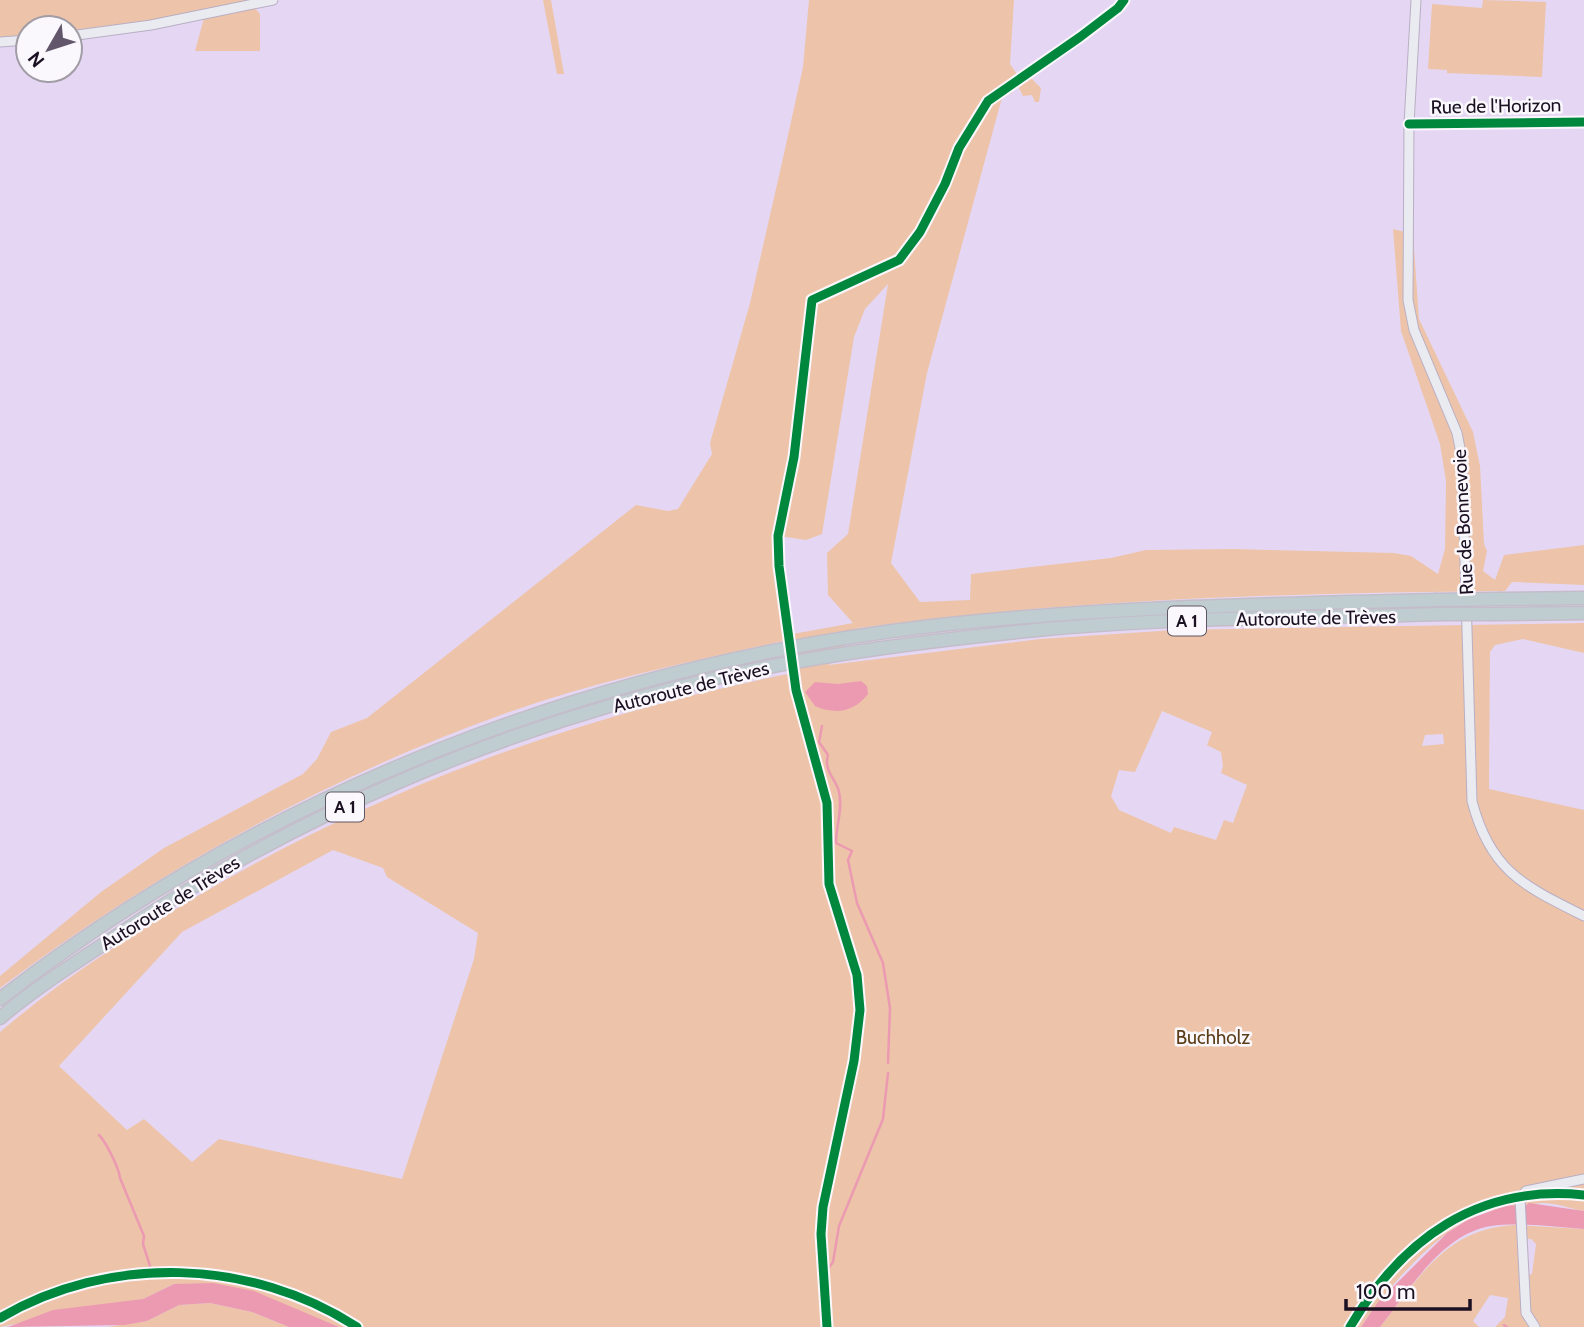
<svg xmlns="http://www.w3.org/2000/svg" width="1584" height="1327" font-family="Cabin,sans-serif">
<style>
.green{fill:#edc4a9;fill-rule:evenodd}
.water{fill:#ec9ab2}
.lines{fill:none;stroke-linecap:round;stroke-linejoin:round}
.stream{stroke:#ec9ab2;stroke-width:2.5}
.street-casing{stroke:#b9aec4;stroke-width:9}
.secondary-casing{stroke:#b9aec4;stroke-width:11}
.highway-casing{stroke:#c3bdca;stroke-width:15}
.street{stroke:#fbf9fd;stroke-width:6}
.secondary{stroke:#e9ebf0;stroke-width:9}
.highway{stroke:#c0cdd0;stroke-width:12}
.highway-bridge-casing{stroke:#c3bdca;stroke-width:15;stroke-linecap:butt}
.highway-bridge{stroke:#c0cdd0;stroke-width:12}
.cycleway-casing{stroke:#faf8fd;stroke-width:13}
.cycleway{stroke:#00873e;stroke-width:9}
.labels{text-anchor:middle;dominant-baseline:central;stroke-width:5;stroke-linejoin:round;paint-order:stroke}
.shield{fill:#faf8fd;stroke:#5e5664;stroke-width:2}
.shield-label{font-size:18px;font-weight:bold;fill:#1b1122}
.street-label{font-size:19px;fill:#1b1122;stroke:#faf8fd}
.park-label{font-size:19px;fill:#5b3d17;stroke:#faf8fd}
</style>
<rect width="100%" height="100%" fill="#e5d7f3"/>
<g class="green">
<polygon points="0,0 254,0 127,25 70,32 70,28 28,28 28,36 0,39"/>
<polygon points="543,0 551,0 564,74 557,74"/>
<path d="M809,0H1014L1010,64L1021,80L1011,94H1003L927,373L891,563L920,602L970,600L971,574L1111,558L1146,550L1233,549L1394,553L1411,556L1438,574L1445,549L1446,481L1440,444L1401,331L1393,229L1413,234L1419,319L1473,432L1480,466L1484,544L1487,551L1483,571L1495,580L1504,555L1584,545V585L1512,582L1505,591C1288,593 1073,599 858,628L829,665L1040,639L1175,630L1584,623V653L1523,639L1495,645L1490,652L1489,789L1584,810V1211C1572,1209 1553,1202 1541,1203C1518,1206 1489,1208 1468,1220C1430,1239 1384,1292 1361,1327H339L303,1313L174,1284L143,1299L0,1327V1032C62,979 131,935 201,894C385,786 583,714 793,673L788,640C692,661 595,681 501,715C325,778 149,876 0,988V976L101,892L164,848L303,774L317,759L331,732L367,718L636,505L668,511L678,509L712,454L710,443L750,303L781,167L803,67ZM888,284L848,534L827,553L828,595L853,623L793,634L781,596L779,536L806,540L822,534L854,337L865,309ZM1162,711L1212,732L1207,745L1221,752L1223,766L1221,773L1247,785L1233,823L1224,820L1216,840L1174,827L1171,833L1119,810L1111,796L1119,770L1135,772ZM1443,734L1444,744L1422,746L1425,735ZM333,850L383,868L387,877L478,933L474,959L402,1179L219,1139L192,1162L144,1119L127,1130L59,1066L182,932Z"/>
<polygon points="1483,0 1546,2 1542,77 1447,73 1447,70 1428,69 1432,4 1482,8"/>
<polygon points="255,8 260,14 260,51 195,51 204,18"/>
<polygon points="1030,77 1041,88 1039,102 1035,102 1032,95 1023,96 1018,86"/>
<path d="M1514,1225L1584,1229V1327H1495L1505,1317L1508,1298L1490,1295L1473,1321L1479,1327H1380C1419,1278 1445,1229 1514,1225ZM1526,1239H1531L1536,1244L1532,1274L1523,1276Z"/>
<polygon points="210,1303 252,1312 289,1327 107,1327 147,1321 179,1305"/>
</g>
<g class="water">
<path d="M861,681L867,686L868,694C854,712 836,715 815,706L805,692L815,682L838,684Z"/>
<path d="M1529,1203L1584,1211V1229C1554,1227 1521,1222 1491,1226C1441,1234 1409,1291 1380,1327H1361L1378,1302L1447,1233L1469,1219L1508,1205L1524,1207Z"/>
<polygon points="213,1283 254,1291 339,1327 289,1327 252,1312 210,1303 179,1305 147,1321 125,1325 8,1327 53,1310 143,1299 174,1284"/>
</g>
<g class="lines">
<g class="stream">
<path d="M822,726L819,742L828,755C823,771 837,780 839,792C843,809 836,826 836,843L852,851L848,860L857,903L883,963L890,1008L888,1063"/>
<path d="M99,1135C106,1142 119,1168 120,1178L144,1236L143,1244L150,1266"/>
<polyline points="1504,1325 1507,1327"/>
<polyline points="831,1327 828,1269 833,1262 839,1226 883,1119 888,1073"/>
</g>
<defs>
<polyline id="street" points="1409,124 1584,122"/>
<g id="secondary">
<path d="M1416,0L1409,124L1408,300L1414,330L1457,433L1462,458L1472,801C1490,871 1524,886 1584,916"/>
<polyline points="70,36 151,25 273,0"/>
<polyline points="0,42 28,40"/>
<polyline points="1535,1327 1526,1313 1520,1198 1526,1191 1584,1179"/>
</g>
<g id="highway">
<polyline points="1501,599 1584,598"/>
<polyline points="1496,614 1584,613"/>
<path d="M0,999C268,791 596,665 932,626C1099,607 1267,604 1435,600"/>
<path d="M0,1018C35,988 75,963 113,938C297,813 508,725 725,676C827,653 933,640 1037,630C1172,617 1308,618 1444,614"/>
</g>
</defs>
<use href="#street" class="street-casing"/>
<use href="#secondary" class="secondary-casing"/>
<use href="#highway" class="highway-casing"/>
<use href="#street" class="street"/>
<use href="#secondary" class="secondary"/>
<use href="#highway" class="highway"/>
<defs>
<g id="highway-bridge">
<polyline points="1435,600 1501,599"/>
<polyline points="1444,614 1496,614"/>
</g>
</defs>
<use href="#highway-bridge" class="highway-bridge-casing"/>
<use href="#highway-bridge" class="highway-bridge"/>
<defs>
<g id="cycleway">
<polyline points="1409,124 1584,122"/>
<path d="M0,1318C109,1254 251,1258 357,1327"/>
<polyline points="827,1327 821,1234 823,1207 854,1061 860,1010 857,975 829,884 827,803 796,690 779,566 778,536 794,457 812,300 899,260 920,232 945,184 959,148 988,101 1080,37 1118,8 1124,0"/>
<path d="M1350,1327C1402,1239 1478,1184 1584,1195"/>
</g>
</defs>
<use href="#cycleway" class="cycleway-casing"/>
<use href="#cycleway" class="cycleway"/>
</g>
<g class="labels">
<g class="shield">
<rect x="1168" y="606.5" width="38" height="29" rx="5"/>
<rect x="326" y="792.5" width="38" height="29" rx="5"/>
</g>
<g class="shield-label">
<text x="1187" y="621">A 1</text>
<text x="345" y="807">A 1</text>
</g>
<g class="street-label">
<text transform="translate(1496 106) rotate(-1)">Rue de l'Horizon</text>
<text transform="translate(1463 522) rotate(-93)">Rue de Bonnevoie</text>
<text transform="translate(1316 618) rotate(-1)">Autoroute de Trèves</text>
<text transform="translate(691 687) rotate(-14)">Autoroute de Trèves</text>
<text transform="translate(170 903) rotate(-32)">Autoroute de Trèves</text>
</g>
<g class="park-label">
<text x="1213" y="1037">Buchholz</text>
</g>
</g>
<g transform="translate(49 49) rotate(231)"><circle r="33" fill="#faf8fd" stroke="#a19ca5" stroke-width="2"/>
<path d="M0-5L12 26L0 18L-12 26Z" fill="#62566b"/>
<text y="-10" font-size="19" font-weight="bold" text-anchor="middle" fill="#1b1122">N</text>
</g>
<path d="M1346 1299v10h124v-10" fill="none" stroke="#1b1122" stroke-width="3.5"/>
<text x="1356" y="1299" font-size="21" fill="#1b1122" stroke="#faf8fd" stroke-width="5" paint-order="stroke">100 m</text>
</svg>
